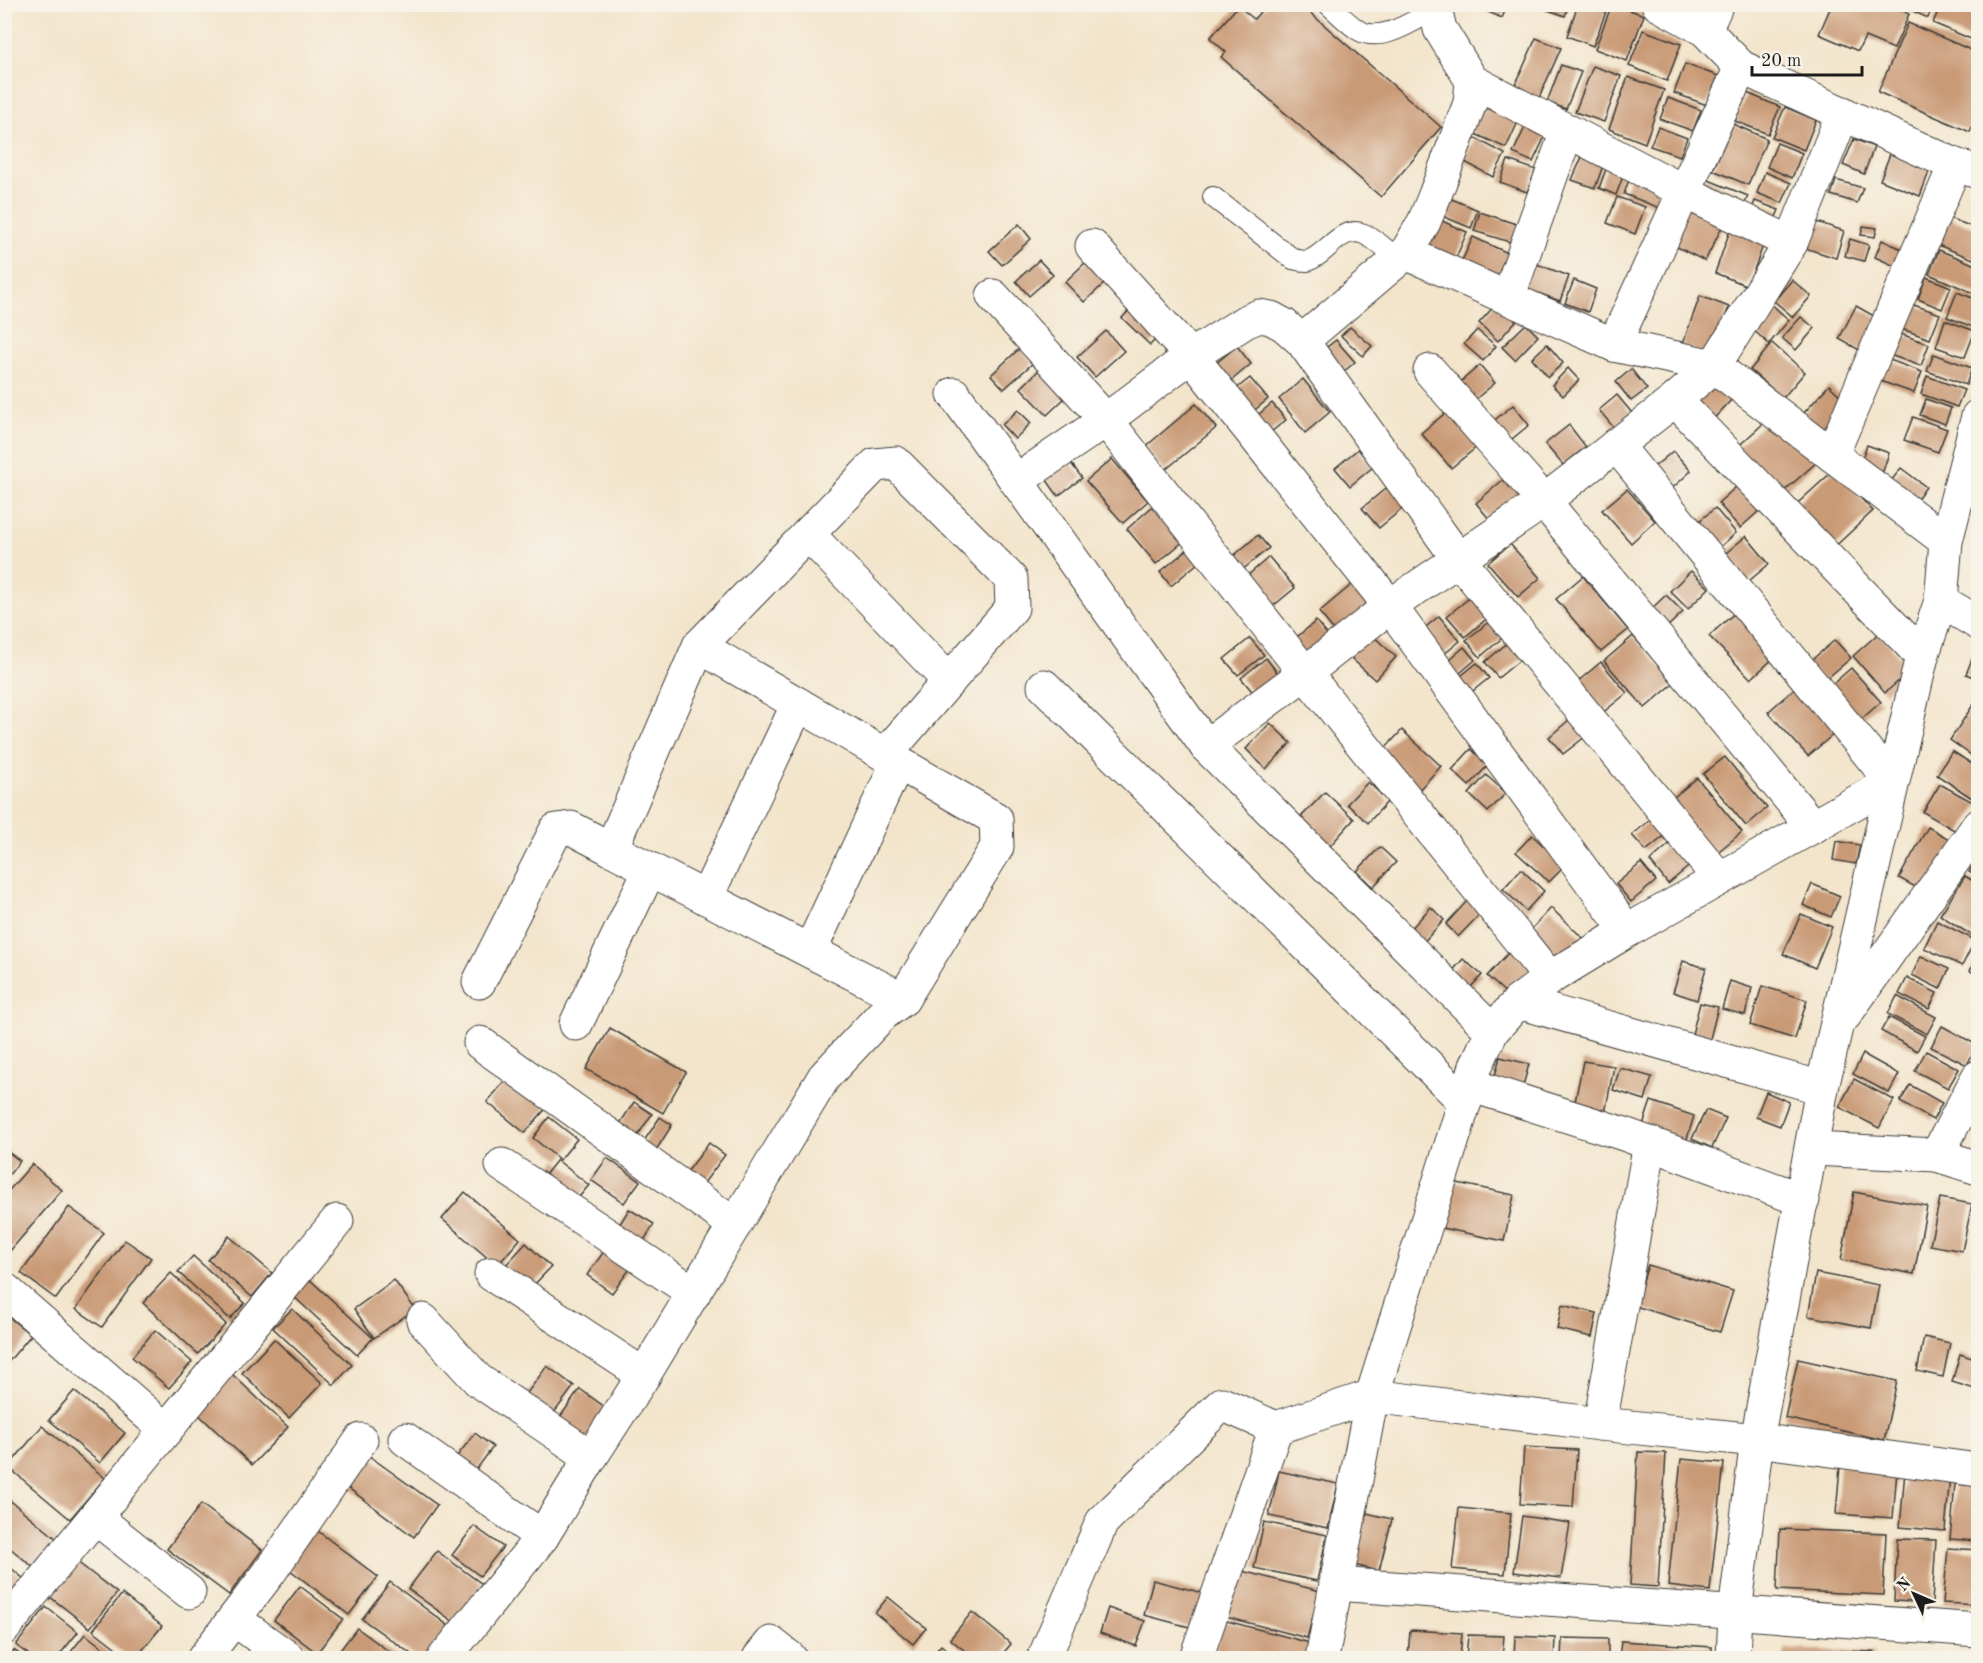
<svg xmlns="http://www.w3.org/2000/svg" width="1983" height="1663" font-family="'Old Standard TT',serif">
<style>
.building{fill:#c99a76}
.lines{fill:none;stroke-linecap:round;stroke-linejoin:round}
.service-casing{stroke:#3c3a36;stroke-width:22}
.minor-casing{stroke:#3c3a36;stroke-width:35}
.service{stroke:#fff;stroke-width:20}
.minor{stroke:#fff;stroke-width:33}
</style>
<rect width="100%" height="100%" fill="#f7f3e8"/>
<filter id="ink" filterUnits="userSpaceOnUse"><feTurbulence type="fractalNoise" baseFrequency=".0167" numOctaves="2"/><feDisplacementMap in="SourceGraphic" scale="12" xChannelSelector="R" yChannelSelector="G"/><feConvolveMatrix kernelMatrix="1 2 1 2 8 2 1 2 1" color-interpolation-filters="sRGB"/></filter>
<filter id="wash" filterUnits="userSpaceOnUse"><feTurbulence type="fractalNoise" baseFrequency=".008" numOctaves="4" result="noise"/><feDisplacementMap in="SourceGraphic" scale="24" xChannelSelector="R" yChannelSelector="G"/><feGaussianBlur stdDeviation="1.35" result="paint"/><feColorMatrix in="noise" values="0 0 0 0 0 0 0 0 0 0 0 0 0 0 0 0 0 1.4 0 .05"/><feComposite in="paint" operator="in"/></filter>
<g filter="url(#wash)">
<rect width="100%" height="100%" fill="#f3e5cc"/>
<g id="blocks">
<g class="building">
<polygon points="1267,4 1300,4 1441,127 1381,197 1221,57 1226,52 1210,38 1238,6 1254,19"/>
<polygon points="1470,4 1508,4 1502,18"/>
<polygon points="1540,4 1569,4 1565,16 1539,7"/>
<polygon points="1578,4 1609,4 1593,46 1567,36"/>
<polygon points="1612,4 1644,15 1627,61 1595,49"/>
<polygon points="1832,4 1888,4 1909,14 1894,49 1865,37 1858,51 1819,34"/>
<polygon points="1897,4 1934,4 1928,18"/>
<polygon points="1941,4 1978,4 1978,21 1971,39 1933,23"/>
<polygon points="1908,23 1978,53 1978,114 1970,132 1878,92"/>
<polygon points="1643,30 1681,44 1667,81 1629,66"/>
<polygon points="1536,38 1561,48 1539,98 1514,88"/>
<polygon points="1685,64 1718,76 1707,105 1674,93"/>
<polygon points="1561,65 1581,72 1566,109 1547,102"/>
<polygon points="1593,66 1621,76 1604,122 1575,112"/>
<polygon points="1628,77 1664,90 1645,143 1609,129"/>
<polygon points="1747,93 1780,107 1768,134 1735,121"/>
<polygon points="1668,98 1701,110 1693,131 1660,119"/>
<polygon points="1482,106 1518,122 1506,148 1471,132"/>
<polygon points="1785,107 1816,120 1804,150 1772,137"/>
<polygon points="1733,124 1767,139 1748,185 1713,170"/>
<polygon points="1526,125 1546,134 1533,162 1513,153"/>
<polygon points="1658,127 1687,138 1680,156 1650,146"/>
<polygon points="1475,138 1505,154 1493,177 1463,161"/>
<polygon points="1854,139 1874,147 1864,174 1843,165"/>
<polygon points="1777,143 1802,153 1792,178 1767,167"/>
<polygon points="1584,152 1605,160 1595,188 1572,180"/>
<polygon points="1890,154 1930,169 1920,196 1880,180"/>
<polygon points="1508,160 1536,170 1527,192 1500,182"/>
<polygon points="1608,164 1625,171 1616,195 1599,188"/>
<polygon points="1765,172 1791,183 1782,203 1757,193"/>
<polygon points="1631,174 1668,188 1660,208 1624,194"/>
<polygon points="1701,177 1748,196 1741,212 1694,193"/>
<polygon points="1836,180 1863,188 1857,203 1831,195"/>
<polygon points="1442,195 1478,210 1471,228 1435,213"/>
<polygon points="1617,197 1645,207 1635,234 1607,223"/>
<polygon points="1689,201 1726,219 1705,261 1669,243"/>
<polygon points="1755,201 1779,210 1771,228 1748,219"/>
<polygon points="1480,212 1519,225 1513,243 1474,231"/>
<polygon points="1433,217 1467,232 1456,258 1421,243"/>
<polygon points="1949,218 1978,229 1978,261 1938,245"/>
<polygon points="1814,221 1844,231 1836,258 1805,248"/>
<polygon points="1733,222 1767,235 1748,286 1715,273"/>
<polygon points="1019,224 1031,239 1002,265 989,251"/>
<polygon points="1863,226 1877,228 1875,237 1861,235"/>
<polygon points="1473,237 1512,255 1500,283 1460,265"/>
<polygon points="1850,239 1869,245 1864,261 1845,256"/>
<polygon points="1882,240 1904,250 1897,267 1875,257"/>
<polygon points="1939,250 1978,266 1978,295 1929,274"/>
<polygon points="1039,260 1053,275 1029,296 1016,281"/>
<polygon points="1087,261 1106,282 1084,302 1065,282"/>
<polygon points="1534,263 1569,276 1560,301 1524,288"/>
<polygon points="1926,277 1951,287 1942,309 1918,299"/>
<polygon points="1574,280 1596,289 1588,312 1565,303"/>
<polygon points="1792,280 1811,296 1793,317 1774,301"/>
<polygon points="1957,292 1978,300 1978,320 1976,328 1947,317"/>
<polygon points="1700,296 1729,307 1711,356 1682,346"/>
<polygon points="1497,303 1516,321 1498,341 1479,323"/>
<polygon points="1770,303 1789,320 1769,344 1750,327"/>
<polygon points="1135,304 1163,332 1150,345 1122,318"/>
<polygon points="1911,304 1940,314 1930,339 1902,329"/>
<polygon points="1856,306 1883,321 1865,353 1839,339"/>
<polygon points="1801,317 1815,328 1796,350 1782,338"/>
<polygon points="1945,320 1975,331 1965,357 1936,347"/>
<polygon points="1526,324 1538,336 1515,360 1502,347"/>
<polygon points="1350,327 1372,346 1363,356 1341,336"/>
<polygon points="1477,330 1496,346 1483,361 1464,344"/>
<polygon points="1106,331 1124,351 1095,377 1077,357"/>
<polygon points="1895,332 1929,344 1921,366 1887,354"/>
<polygon points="1336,340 1355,362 1340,375 1322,351"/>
<polygon points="1772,343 1805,372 1783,398 1750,370"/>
<polygon points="1547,344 1563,363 1548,377 1532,358"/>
<polygon points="1237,346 1251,364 1225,386 1210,368"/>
<polygon points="1020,348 1033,363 1004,389 991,375"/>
<polygon points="1934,354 1972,368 1966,385 1927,371"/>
<polygon points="1887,359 1922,372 1914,393 1880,381"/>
<polygon points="1480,365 1495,383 1466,407 1452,389"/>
<polygon points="1568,368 1579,380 1563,396 1552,385"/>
<polygon points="1040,369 1066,397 1047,415 1021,388"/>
<polygon points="1631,369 1647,389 1631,401 1616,382"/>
<polygon points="1927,376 1964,390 1957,407 1921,394"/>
<polygon points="1250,378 1268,399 1250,414 1232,392"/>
<polygon points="1303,379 1330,412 1305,433 1279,399"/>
<polygon points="1717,379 1735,396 1706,427 1689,410"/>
<polygon points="1829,385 1849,404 1823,432 1803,414"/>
<polygon points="1617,395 1632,413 1614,428 1599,410"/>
<polygon points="1926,399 1951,408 1945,424 1920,415"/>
<polygon points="1272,403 1286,420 1266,436 1252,420"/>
<polygon points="1196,404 1216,428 1164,471 1145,447"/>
<polygon points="1513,405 1529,425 1501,448 1485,428"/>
<polygon points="1454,406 1483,442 1451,468 1421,433"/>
<polygon points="1018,410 1031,423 1015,439 1002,425"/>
<polygon points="1775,413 1817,462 1776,498 1734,450"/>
<polygon points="1913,417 1947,429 1938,452 1904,440"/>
<polygon points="1569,425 1586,447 1563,465 1545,444"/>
<polygon points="1867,445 1889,453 1882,474 1859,466"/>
<polygon points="1358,449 1373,467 1350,486 1335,468"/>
<polygon points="1673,451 1691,471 1667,493 1648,472"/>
<polygon points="1068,459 1082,478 1058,496 1044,476"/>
<polygon points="1112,459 1148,501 1123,523 1086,481"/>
<polygon points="1901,468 1926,487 1914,504 1888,485"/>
<polygon points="1834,470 1873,511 1827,554 1788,512"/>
<polygon points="1512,472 1531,495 1494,525 1476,503"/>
<polygon points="1745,479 1767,504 1740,528 1718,503"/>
<polygon points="1391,484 1408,504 1379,528 1362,508"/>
<polygon points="1627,489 1655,521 1631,543 1602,510"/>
<polygon points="1154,505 1184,541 1156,564 1127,529"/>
<polygon points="1715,508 1736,533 1720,547 1698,522"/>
<polygon points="1258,535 1269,548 1241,571 1231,558"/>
<polygon points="1746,536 1769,564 1743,586 1719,559"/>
<polygon points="1510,544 1540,578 1518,597 1488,563"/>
<polygon points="1188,549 1199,562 1171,586 1160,572"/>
<polygon points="1269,557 1295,588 1272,607 1247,576"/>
<polygon points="1691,571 1709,588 1688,609 1670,591"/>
<polygon points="1362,576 1380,598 1336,633 1319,612"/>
<polygon points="1583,576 1628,630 1601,652 1556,599"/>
<polygon points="1473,595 1490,616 1465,637 1447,616"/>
<polygon points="1666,595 1683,612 1663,631 1646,614"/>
<polygon points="1739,609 1778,654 1751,679 1709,636"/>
<polygon points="1439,616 1460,641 1436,661 1415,636"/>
<polygon points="1494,618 1507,634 1480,657 1466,640"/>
<polygon points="1316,621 1330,638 1305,658 1292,641"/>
<polygon points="1370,633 1396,657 1375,680 1349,656"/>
<polygon points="1879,633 1911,670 1885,693 1853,656"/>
<polygon points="1633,636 1674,683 1645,708 1604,661"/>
<polygon points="1250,638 1264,655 1238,675 1224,659"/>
<polygon points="1513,638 1526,655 1498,678 1485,662"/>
<polygon points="1835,640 1851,658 1824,681 1808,663"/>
<polygon points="1464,647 1475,660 1453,679 1442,666"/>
<polygon points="1974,654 1978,656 1978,679 1966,674"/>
<polygon points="1266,658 1280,676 1256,696 1241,678"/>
<polygon points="1601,662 1627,693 1601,714 1576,683"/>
<polygon points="1477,663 1489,678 1464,698 1452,683"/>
<polygon points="1851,668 1881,702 1858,722 1828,688"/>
<polygon points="1796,687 1836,732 1808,756 1768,712"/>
<polygon points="1973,705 1978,708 1978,760 1950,740"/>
<polygon points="1575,715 1590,733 1563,754 1549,737"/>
<polygon points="1270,723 1291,743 1266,769 1246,749"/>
<polygon points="1402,730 1441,766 1418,791 1380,754"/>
<polygon points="1471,749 1488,765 1469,786 1452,770"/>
<polygon points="1952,751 1978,768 1978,802 1937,775"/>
<polygon points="1725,757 1767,808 1746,826 1703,774"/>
<polygon points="1486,775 1506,793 1488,812 1469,794"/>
<polygon points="1697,778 1742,832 1713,856 1668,802"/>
<polygon points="1368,782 1388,801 1368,823 1347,804"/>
<polygon points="1940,784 1978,805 1961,834 1923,812"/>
<polygon points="1325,792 1354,819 1330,846 1300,818"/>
<polygon points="1661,811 1674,828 1646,851 1632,835"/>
<polygon points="1928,827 1956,843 1928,894 1899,878"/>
<polygon points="1532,835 1565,866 1549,882 1516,852"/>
<polygon points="1675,839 1694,862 1668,884 1650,861"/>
<polygon points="1836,841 1860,845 1856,864 1833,860"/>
<polygon points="1380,847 1396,862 1373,887 1357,871"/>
<polygon points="1978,857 1978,877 1969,872"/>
<polygon points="1641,863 1656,881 1631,902 1616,884"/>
<polygon points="1521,869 1544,891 1526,911 1503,889"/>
<polygon points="1965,876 1978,884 1977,939 1940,915"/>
<polygon points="1812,884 1840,896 1831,917 1803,905"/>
<polygon points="1468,900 1481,913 1458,937 1446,924"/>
<polygon points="1431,907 1444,920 1419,947 1405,935"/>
<polygon points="1551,908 1584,939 1561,964 1528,933"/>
<polygon points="1801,914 1832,927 1815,968 1783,954"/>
<polygon points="1937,921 1975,940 1962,966 1924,948"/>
<polygon points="1513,948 1533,968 1508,995 1487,976"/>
<polygon points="1978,954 1978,975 1970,971"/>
<polygon points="1921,956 1949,969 1940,989 1912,975"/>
<polygon points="1463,959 1482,975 1467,991 1449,975"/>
<polygon points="1683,961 1706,968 1697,1000 1673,992"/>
<polygon points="1907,978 1937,993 1929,1009 1899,994"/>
<polygon points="1730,981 1752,988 1745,1015 1722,1009"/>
<polygon points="1762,986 1807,1000 1795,1039 1750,1025"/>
<polygon points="1897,996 1936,1017 1927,1034 1888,1014"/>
<polygon points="1700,1003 1718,1007 1707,1051 1689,1046"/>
<polygon points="1889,1017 1925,1036 1917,1051 1881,1031"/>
<polygon points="1942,1026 1977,1045 1967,1065 1931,1047"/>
<polygon points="610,1028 686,1072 663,1113 586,1069"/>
<polygon points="1926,1051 1959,1069 1948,1088 1915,1071"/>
<polygon points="1863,1054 1899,1074 1889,1093 1853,1074"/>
<polygon points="1500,1057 1529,1064 1520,1097 1491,1090"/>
<polygon points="1583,1061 1614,1066 1604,1119 1573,1112"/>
<polygon points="1620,1068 1652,1077 1645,1100 1613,1090"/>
<polygon points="509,1076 547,1107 525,1133 487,1102"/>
<polygon points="1854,1079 1894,1100 1879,1128 1839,1107"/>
<polygon points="1910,1085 1942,1103 1933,1120 1900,1102"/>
<polygon points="1766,1092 1789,1102 1780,1126 1756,1117"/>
<polygon points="1651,1101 1694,1116 1686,1142 1642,1128"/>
<polygon points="634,1102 652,1114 630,1147 613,1134"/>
<polygon points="1706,1110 1726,1118 1712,1148 1692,1139"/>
<polygon points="549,1117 577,1139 560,1160 533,1138"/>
<polygon points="660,1117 672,1125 653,1155 640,1147"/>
<polygon points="709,1143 725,1155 701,1187 684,1176"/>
<polygon points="4,1149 20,1161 4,1181"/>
<polygon points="607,1158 640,1181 624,1203 591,1180"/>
<polygon points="557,1160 589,1185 571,1207 540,1181"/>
<polygon points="32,1164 62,1190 4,1258 4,1196"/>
<polygon points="1448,1181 1514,1195 1504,1241 1437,1227"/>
<polygon points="465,1192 520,1239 497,1266 442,1219"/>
<polygon points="1854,1192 1927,1206 1914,1274 1841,1260"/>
<polygon points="1940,1198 1972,1204 1962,1251 1930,1245"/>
<polygon points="69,1207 104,1233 56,1299 21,1273"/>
<polygon points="629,1209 654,1224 640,1247 615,1232"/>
<polygon points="229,1236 272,1273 252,1297 208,1260"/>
<polygon points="125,1240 151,1258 102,1327 76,1309"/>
<polygon points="526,1243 551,1267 530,1289 505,1266"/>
<polygon points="605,1250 630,1269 612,1293 587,1275"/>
<polygon points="193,1256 245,1303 230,1319 178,1272"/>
<polygon points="1648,1265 1733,1291 1720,1332 1635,1306"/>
<polygon points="171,1273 226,1324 198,1354 143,1303"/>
<polygon points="1816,1273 1879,1285 1871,1328 1808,1316"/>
<polygon points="306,1276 373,1338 357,1355 291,1294"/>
<polygon points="394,1280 415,1309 374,1338 354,1309"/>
<polygon points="1562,1305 1597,1313 1592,1337 1557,1329"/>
<polygon points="292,1309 352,1365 334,1385 273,1328"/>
<polygon points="4,1313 31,1335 4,1367"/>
<polygon points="155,1330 192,1362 169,1388 132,1357"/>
<polygon points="1924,1337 1950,1343 1943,1377 1917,1371"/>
<polygon points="274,1339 322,1383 289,1418 242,1373"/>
<polygon points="1960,1354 1978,1360 1978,1390 1952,1382"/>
<polygon points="1798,1359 1897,1381 1884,1440 1785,1418"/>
<polygon points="547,1366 574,1386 551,1417 524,1397"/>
<polygon points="232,1374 288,1427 252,1465 196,1412"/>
<polygon points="580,1389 609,1410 583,1445 555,1424"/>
<polygon points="74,1391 125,1433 100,1463 49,1420"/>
<polygon points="42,1426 105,1478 70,1519 8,1467"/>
<polygon points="475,1433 493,1447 473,1474 454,1460"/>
<polygon points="1524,1447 1577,1450 1573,1507 1520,1504"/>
<polygon points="1638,1452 1666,1453 1658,1587 1630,1585"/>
<polygon points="365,1453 437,1505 414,1537 343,1484"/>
<polygon points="1681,1459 1724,1463 1710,1591 1668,1586"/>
<polygon points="1840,1466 1897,1470 1893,1518 1836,1514"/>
<polygon points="1279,1471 1338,1484 1328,1528 1269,1516"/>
<polygon points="1905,1471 1950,1475 1945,1531 1900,1527"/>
<polygon points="1955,1484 1978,1486 1978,1541 1950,1539"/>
<polygon points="7,1498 57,1539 33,1567 4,1543 4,1502"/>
<polygon points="201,1504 262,1550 229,1595 167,1549"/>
<polygon points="1459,1508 1511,1513 1505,1574 1452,1569"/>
<polygon points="1358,1511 1392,1519 1379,1571 1345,1563"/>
<polygon points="1522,1516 1570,1523 1561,1578 1514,1572"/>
<polygon points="1264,1522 1327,1535 1317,1581 1254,1568"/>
<polygon points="310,1525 378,1577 349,1615 281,1563"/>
<polygon points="474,1526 503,1547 480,1576 452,1555"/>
<polygon points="1780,1529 1886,1533 1883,1595 1777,1590"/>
<polygon points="1897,1539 1936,1540 1932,1603 1894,1601"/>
<polygon points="1948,1548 1978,1550 1978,1605 1943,1603"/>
<polygon points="437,1551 482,1584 454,1622 408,1589"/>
<polygon points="76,1561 117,1593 90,1628 49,1596"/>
<polygon points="4,1562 24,1579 4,1602"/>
<polygon points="1238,1570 1320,1591 1307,1638 1226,1617"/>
<polygon points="1153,1580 1207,1594 1197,1629 1144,1615"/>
<polygon points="390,1582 450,1627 426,1658 417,1658 362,1619"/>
<polygon points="300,1586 343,1619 317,1653 274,1620"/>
<polygon points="122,1594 162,1626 136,1658 129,1658 93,1630"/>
<polygon points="888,1597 926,1628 913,1644 875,1613"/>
<polygon points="46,1607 78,1632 57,1658 33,1658 16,1645"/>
<polygon points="1108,1608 1145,1621 1136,1646 1100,1633"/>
<polygon points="972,1612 1011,1644 999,1658 974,1658 950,1639"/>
<polygon points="1223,1620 1310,1643 1306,1658 1213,1658"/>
<polygon points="357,1628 398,1658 334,1658"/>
<polygon points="1410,1630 1462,1633 1460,1658 1408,1658"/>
<polygon points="85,1634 116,1658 66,1658"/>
<polygon points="1468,1635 1504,1636 1502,1658 1466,1658"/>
<polygon points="1515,1636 1555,1638 1554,1658 1514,1658"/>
<polygon points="1562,1638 1608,1639 1608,1658 1561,1658"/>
<polygon points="1621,1641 1712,1647 1712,1658 1619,1658"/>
<polygon points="941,1645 957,1658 930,1658"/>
<polygon points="1784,1649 1875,1652 1875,1658 1783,1658"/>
<polygon points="14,1650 25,1658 7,1658"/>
</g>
</g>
</g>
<g filter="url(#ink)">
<use href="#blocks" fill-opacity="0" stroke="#3c3a36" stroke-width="1.5"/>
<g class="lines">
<defs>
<g id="service">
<path d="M1328,4C1338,13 1347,23 1358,30C1381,44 1413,21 1434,10"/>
<path d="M1213,197L1293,259C1297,260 1303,261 1307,261C1326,256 1341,224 1364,234C1376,239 1387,251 1398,259"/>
</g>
<g id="minor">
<polyline points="1658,4 1705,30 1741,67 1955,165 1978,172"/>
<polyline points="1705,30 1717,4"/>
<polyline points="1472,81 1683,191 1791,243"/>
<polyline points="1092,246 1191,356 1390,606 1627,931"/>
<polyline points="1406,253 1614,345 1714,366 1946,541"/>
<polyline points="993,296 1106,420 1305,673 1550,978"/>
<polyline points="1508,298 1567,131"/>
<polyline points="1302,341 1459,560 1719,878"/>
<polyline points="1614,345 1741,67"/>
<polyline points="1430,371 1544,501 1813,827"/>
<polyline points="954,394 1206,746 1492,1031"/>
<polyline points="1675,400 1922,656"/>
<polyline points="1832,455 1955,165"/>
<polyline points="1016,481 1106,420 1191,356 1245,322 1259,316 1271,318 1284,325 1302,341 1406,253 1424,222 1435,195 1470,103 1472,81 1440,29 1434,4"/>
<polyline points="808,534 949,681"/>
<polyline points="1941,601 1978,623"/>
<polyline points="699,646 885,755"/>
<polyline points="1044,686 1465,1102"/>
<polyline points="1206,746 1305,673 1390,606 1544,501 1675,400 1714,366 1791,243 1843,113"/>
<polyline points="611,849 903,999"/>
<polyline points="706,898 798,704"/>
<polyline points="810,951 898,762"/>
<polyline points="1518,1002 1822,1088"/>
<polyline points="1845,1015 1978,826"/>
<polyline points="576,1024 650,869"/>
<polyline points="480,1043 735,1225"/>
<polyline points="1470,1085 1624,1134 1803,1200"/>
<polyline points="1812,1149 1937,1155 1978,1168"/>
<polyline points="1937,1155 1978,1077"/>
<polyline points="502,1165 694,1293"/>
<polyline points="491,1274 644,1375"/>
<polyline points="4,1289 166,1430"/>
<polyline points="423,1320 478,1380 591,1457"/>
<polyline points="1600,1424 1650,1143"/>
<polyline points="405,1439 542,1537"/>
<polyline points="95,1517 189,1592"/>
<polyline points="1336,1584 1978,1630"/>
<polyline points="234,1619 288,1658"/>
<polyline points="4,1628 337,1221"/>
<polyline points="204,1658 269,1573 361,1440"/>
<polyline points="444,1658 542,1537 591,1457 644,1375 824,1077 882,1015 903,999 997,847 996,819 885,755 1012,608 1011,579 896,463 875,465 699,646 611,849 571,828 556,830 479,982"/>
<polyline points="759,1658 771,1643 790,1658"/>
<polyline points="1044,1658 1102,1522 1222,1404 1276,1428 1372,1396 1600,1424 1757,1440 1978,1470"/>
<polyline points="1196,1658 1276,1428"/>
<polyline points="1322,1658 1372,1396 1476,1066 1492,1031 1518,1002 1550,978 1627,931 1892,782 1616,445"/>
<polyline points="1733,1658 1735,1612 1757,1440 1822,1088 1922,656 1941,601 1946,541 1978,416"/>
</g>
</defs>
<use href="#service" class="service-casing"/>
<use href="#minor" class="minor-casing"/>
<use href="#service" class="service"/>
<use href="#minor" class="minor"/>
</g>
</g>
<rect width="1983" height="1663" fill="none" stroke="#f7f3e8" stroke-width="24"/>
<g transform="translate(1914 1594) rotate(314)" stroke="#f7f3e8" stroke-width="4.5" paint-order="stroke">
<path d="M0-4.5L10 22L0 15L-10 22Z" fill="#1c1c1c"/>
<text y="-9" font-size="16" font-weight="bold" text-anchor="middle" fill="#1c1c1c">N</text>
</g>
<path d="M1752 66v9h110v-9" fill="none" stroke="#1c1c1c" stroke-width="3"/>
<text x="1761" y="66" font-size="18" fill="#1c1c1c" stroke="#f7f3e8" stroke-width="4.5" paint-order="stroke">20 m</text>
</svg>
